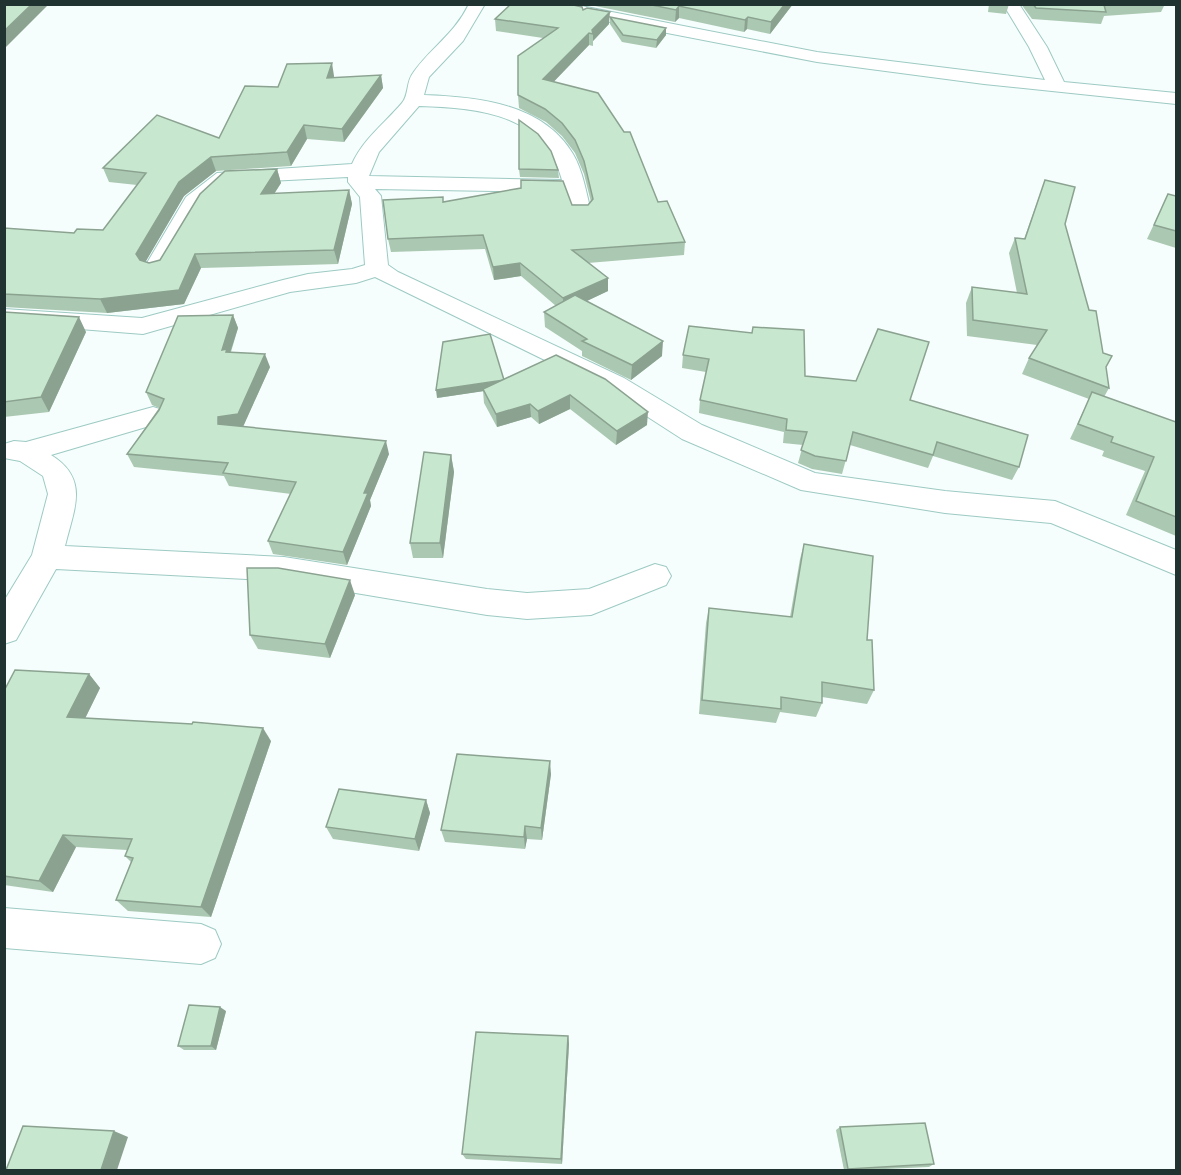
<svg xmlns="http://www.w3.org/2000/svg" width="1181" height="1175" font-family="Helvetica,sans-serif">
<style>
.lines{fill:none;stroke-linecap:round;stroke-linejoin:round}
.street-casing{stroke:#9dcac3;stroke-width:2}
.street{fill:#fff;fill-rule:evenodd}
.wall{fill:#abc8b2}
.shaded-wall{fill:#8ba291}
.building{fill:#c7e8cf;stroke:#8ba291;stroke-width:1.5}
</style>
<rect width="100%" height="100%" fill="#f5fefc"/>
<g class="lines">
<defs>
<g id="street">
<path d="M469,4H485L463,41L429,77L424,95C477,97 543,103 573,154C583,171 586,192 591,211L588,216L580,217L572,216L565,192L375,189L381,196L388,265L398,272L624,378L702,425L815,473L945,491L1055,501L1176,550V575L1051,523L945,513L801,490L682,439L606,390L375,277L356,283L290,292L143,334L4,323V309L142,318L283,280L308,274L352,269L365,265L360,197L348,182V177L229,183L203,206L164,273L156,275L148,273L144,268L186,197L217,173L352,164C363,139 385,123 402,103C409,95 406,82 413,73C431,47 454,35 469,4ZM419,106C478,108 544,113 562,180L369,176L379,152Z"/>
<polygon points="535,4 571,4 817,52 1045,80 1029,47 1003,4 1019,4 1047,47 1064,82 1176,93 1176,104 984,84 817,62 543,9"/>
<path d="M153,407L163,410L166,416L163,422L51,455C90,479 74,509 65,546L284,557L487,589L527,593L589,589L655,564L666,567L671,576L666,585L591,615L527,619L487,615L284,581L56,569L16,640L4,644V601L32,555L48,494L43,476L20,461L4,458V444L14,441L26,442Z"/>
<polygon points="4,908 201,924 215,930 221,944 215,958 201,964 4,948"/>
</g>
</defs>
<use href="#street" class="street-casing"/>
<use href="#street" class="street"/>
</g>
<g class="wall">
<polygon points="585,4 793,4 770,34 747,29 744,32 679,18 675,22"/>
<polygon points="989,4 1009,4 1006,14 988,12"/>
<polygon points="1021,4 1165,4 1161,12 1104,16 1101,24 1032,19"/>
<polygon points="583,10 609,24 593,41 593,46 589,45 553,82 658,202 685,242 684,255 588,263 608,278 608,291 586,301 662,356 631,380 582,356 582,351 545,327 544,312 556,306 521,276 494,280 485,249 391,252 388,239 444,202 588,205 591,202 584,174 575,153 562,136 546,122 519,108 518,95 543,38 496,31 495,19"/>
<polygon points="610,17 666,28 666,35 656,48 622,42 610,24"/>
<polygon points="381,75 383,88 344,142 307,139 291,166 216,171 184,196 145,262 149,263 160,260 277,169 281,183 274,194 349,190 352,204 338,264 201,268 184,304 107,313 4,307 4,228 74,233 103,230 137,185 109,182 103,168 219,138 278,87 334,76 334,78"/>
<polygon points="519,169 558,170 559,178 520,177"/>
<polygon points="1045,180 1065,224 1089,310 1106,367 1109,388 1104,397 1176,422 1176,536 1126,515 1145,471 1102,456 1104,451 1070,439 1089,399 1022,374 1029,358 1037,345 967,336 966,303 972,287 1017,293 1009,253 1015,238 1024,239"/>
<polygon points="1168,194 1176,196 1176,248 1147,239"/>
<polygon points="4,312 86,332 49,412 4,417"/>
<polygon points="233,315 238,328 231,352 270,367 243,426 389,454 370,500 371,506 347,565 273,554 268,541 291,494 229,486 224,476 134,467 127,454 159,408 152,405 146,392"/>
<polygon points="689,326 805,376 910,400 1019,467 1012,480 933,456 928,468 850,445 842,474 812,469 798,463 803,445 783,443 784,432 699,413 700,400 706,372 682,368 683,355"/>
<polygon points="556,355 647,425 616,445 570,409 539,424 531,417 497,427 484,403 483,391 437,398 504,379"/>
<polygon points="451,455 454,472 443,558 413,558 410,543"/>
<polygon points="804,544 867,640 874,690 867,704 822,697 822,703 816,717 780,712 776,723 699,714 706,623 709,608 790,617 800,559"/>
<polygon points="355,595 330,658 258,649 250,635"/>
<polygon points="89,674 100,688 85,718 271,741 211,917 128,911 116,900 131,862 125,856 127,850 76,847 53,892 4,885 4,691"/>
<polygon points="551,774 542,840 527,839 525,849 445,842 441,830"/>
<polygon points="426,800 430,813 419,851 333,839 326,827"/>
<polygon points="226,1011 216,1050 184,1050 178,1046"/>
<polygon points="568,1036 569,1044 562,1164 466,1159 462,1154"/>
<polygon points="840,1127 934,1164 929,1167 863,1170 844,1170 836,1130"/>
</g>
<g class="shaded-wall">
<polygon points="32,4 49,4 4,49 4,31"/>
<polygon points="785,4 793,4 770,34 771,22"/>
<polygon points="679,6 679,18 675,22 676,10"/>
<polygon points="610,12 609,24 593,41 593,34 592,30"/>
<polygon points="748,17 747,29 744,32 745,20"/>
<polygon points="666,28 666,35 656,48 657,40"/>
<polygon points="589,33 589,45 544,92 543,79"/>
<polygon points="332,63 334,76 330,91 327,78"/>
<polygon points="381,75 383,88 344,142 342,129"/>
<polygon points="304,125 307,139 291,166 287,152"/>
<polygon points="211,157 216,171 184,196 142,268 136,254 179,182"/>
<polygon points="277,169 281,183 265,208 261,194"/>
<polygon points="349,190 352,204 338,264 334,250"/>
<polygon points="195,254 201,268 184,304 107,313 100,299"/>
<polygon points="520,263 521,276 494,280 493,267"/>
<polygon points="608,278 608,291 564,312 563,298"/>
<polygon points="233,315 238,328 229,356 222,350"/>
<polygon points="79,317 86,332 49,412 41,397"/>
<polygon points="663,341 662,356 631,380 632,365"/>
<polygon points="265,354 270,367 243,427 218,424 218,417"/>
<polygon points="504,380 505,388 437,398 436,390"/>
<polygon points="570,395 570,409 539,424 538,411"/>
<polygon points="530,404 531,417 497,427 496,414"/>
<polygon points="648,412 647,425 616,445 617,431"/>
<polygon points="386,441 389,454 370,500 371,506 347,565 343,552 364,493"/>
<polygon points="451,455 454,472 443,558 440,543"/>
<polygon points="350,580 355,595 330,658 325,644"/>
<polygon points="89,674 100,688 79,731 67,717"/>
<polygon points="263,728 271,741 211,917 201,907"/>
<polygon points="550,761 551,774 542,840 541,828"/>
<polygon points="426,800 430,813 419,851 415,839"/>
<polygon points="525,826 527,839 525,849 524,837"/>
<polygon points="63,835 76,847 53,892 39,881"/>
<polygon points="220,1007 226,1011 216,1050 211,1046"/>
<polygon points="568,1036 569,1044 562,1164 561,1159"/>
<polygon points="114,1131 128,1137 117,1170 101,1170"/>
</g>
<g class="building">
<polygon points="4,4 32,4 4,31"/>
<polygon points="511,4 569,4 582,7 583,10 587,8 610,12 592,30 593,34 589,33 543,79 598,93 624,132 630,132 658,202 667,201 685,242 572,250 608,278 563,298 520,263 493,267 483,235 388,239 383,200 443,197 443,202 521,188 521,180 563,181 572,205 588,205 593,199 584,161 575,140 562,123 545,109 518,95 518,56 558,28 495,19"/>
<polygon points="647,4 785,4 771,22 748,17 745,20 679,6 676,10"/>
<polygon points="1033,4 1110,4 1104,5 1106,12 1036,8"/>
<polygon points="610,17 666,28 657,40 623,35"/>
<polygon points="332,63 327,78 381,75 342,129 304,125 287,152 211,157 179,182 136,254 140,260 149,263 160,260 200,194 225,171 277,169 261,194 349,190 334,250 195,254 179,290 100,299 4,294 4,228 74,233 77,229 103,230 146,173 103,168 157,115 219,138 245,86 278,87 287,64"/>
<polygon points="519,120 538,134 551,151 558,170 519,169"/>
<polygon points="1045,180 1075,187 1065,224 1089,310 1096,311 1103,353 1112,356 1106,367 1109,388 1029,358 1047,330 973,320 972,287 1027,294 1015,238 1025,239"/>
<polygon points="1168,194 1176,196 1176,231 1154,225"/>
<polygon points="575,295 663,341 632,365 582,341 587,339 544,312"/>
<polygon points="4,312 79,317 41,397 4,402"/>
<polygon points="233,315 222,350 227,349 226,352 265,354 238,414 218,417 218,424 386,441 364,493 368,493 343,552 268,541 296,482 223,473 228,463 127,454 159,410 164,399 146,392 178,316"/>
<polygon points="689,326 752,333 753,327 804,330 805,376 856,381 878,329 929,342 910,400 1028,435 1019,467 937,442 933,455 853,432 846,461 815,456 801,450 807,432 786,430 787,419 700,400 709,359 683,355"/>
<polygon points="490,334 504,380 436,390 443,342"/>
<polygon points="556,355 605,379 648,412 617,431 570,395 538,411 530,404 496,414 483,389"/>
<polygon points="1092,392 1176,422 1176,517 1136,501 1154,457 1111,442 1113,437 1078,424"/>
<polygon points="424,452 451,455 440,543 410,543"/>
<polygon points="804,544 873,556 867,640 872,640 874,690 822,682 822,703 781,697 781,709 702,700 709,608 792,617"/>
<polygon points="247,568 278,568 350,580 325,644 250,635"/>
<polygon points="15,670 89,674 67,717 192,724 193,722 263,728 201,907 116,900 133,858 125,856 132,839 63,835 39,881 4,876 4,691"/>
<polygon points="457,754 550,761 541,828 525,826 524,837 441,830"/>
<polygon points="339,789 426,800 415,839 326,827"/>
<polygon points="189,1005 220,1007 211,1046 178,1046"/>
<polygon points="476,1032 568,1036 561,1159 462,1154"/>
<polygon points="925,1123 934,1164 848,1169 840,1127"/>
<polygon points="23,1126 114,1131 101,1170 6,1170"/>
</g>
<rect width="1181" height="1175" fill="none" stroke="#213330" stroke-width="12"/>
</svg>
